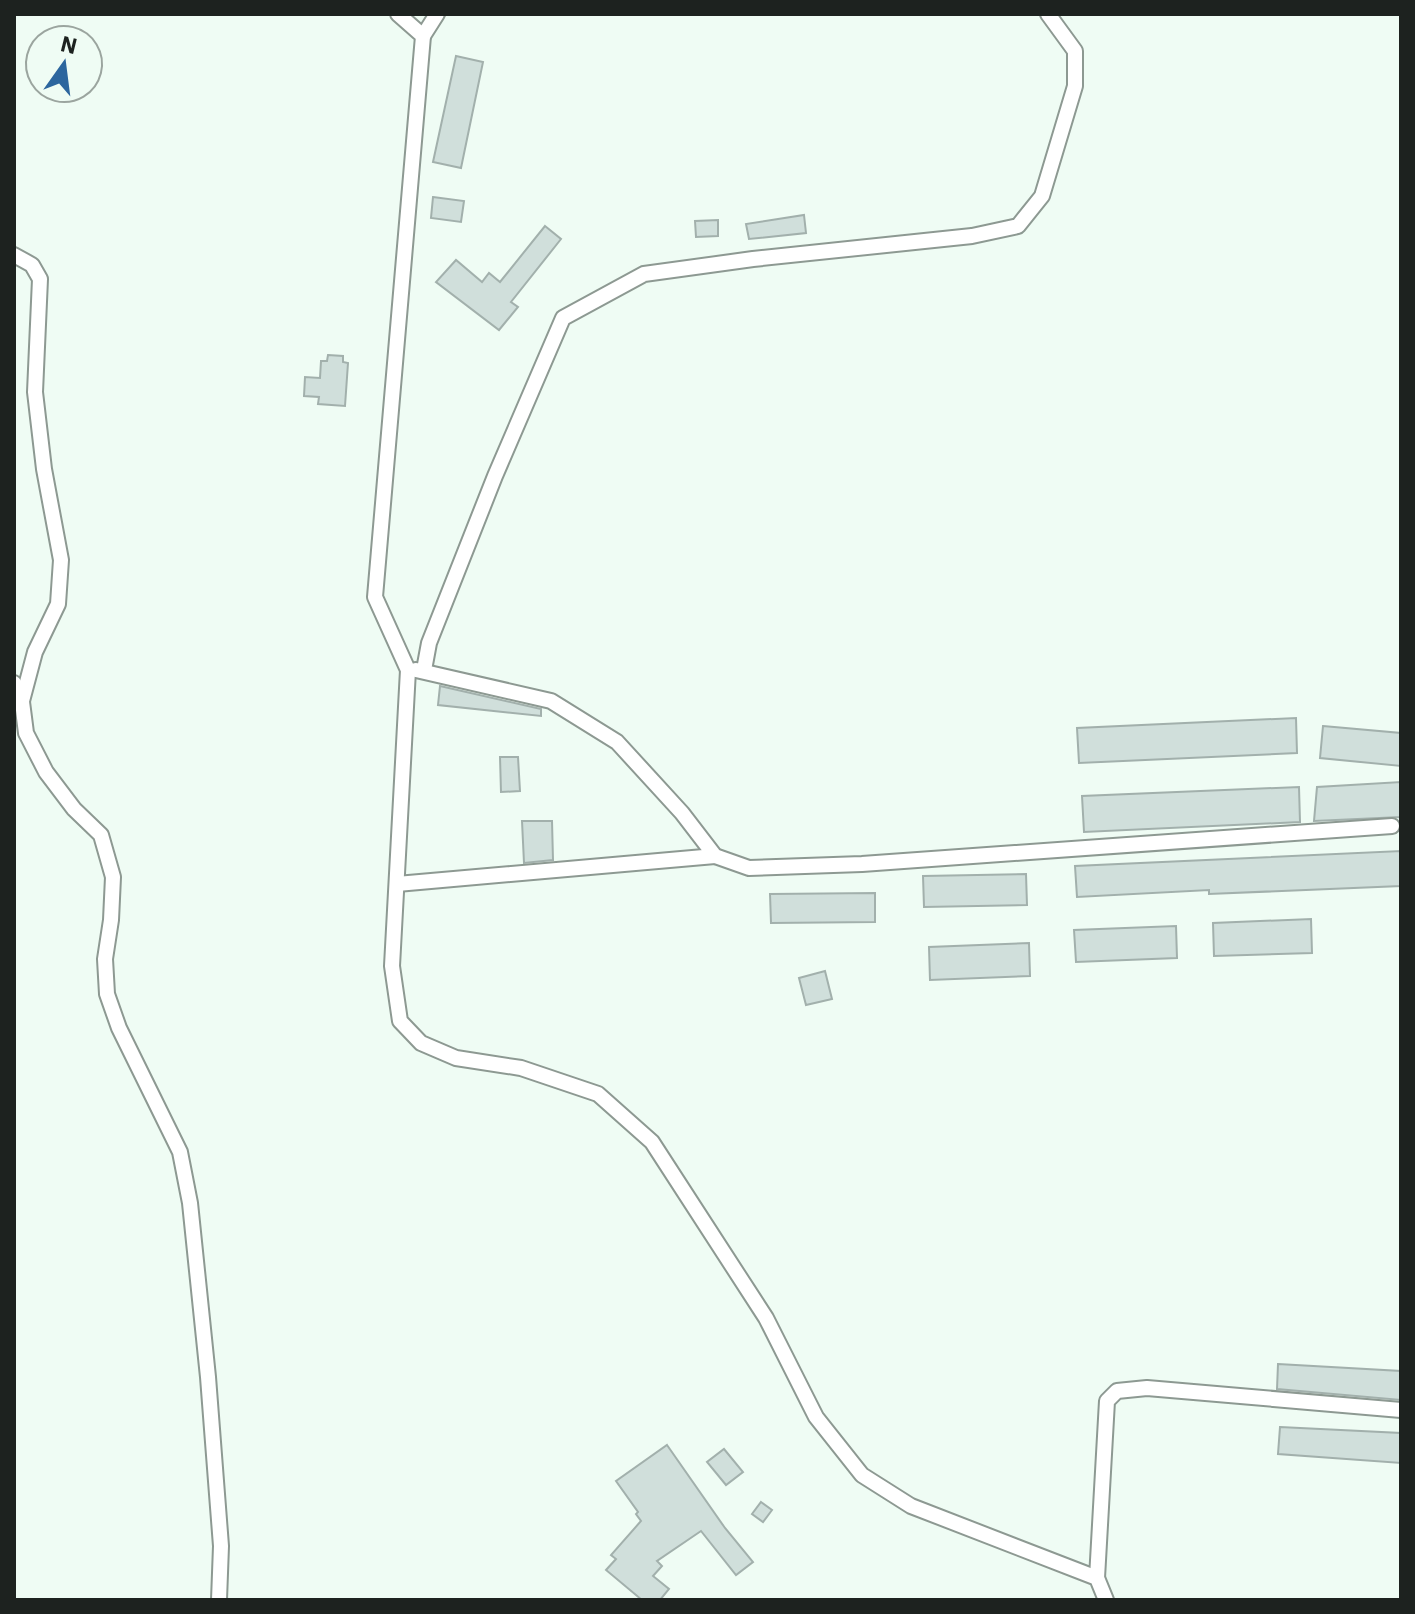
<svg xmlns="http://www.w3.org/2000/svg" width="1415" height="1614" font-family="'IBM Plex Sans',sans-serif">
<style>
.building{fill:#d0dfdb;stroke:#a2b0ac;stroke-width:2}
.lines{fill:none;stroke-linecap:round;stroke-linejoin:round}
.minor-casing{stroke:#8d9992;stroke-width:18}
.minor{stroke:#fff;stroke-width:14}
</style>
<rect width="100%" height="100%" fill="#effcf4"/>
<g class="building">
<polygon points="456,56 483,62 461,168 433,162"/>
<polygon points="433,197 464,201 461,222 431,218"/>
<polygon points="804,215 806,233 749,239 746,224"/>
<polygon points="718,220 718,236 696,237 695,221"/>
<polygon points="545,226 561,239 511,302 518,307 499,330 436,282 456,260 482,282 489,273 500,282"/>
<polygon points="328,355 343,356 343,362 348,363 345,406 318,404 319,397 304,396 305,377 320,378 321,361 327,361"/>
<polygon points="440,686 541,709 541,716 438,705"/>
<polygon points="1296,718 1297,753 1079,763 1077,728"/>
<polygon points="1323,726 1401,733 1401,766 1320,758"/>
<polygon points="500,757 518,757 520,791 501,792"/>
<polygon points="1401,782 1401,817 1314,821 1317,787"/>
<polygon points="1299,787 1300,822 1084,832 1082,796"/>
<polygon points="522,821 552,821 553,860 524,863"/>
<polygon points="1401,851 1401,886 1209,894 1209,890 1077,897 1075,866"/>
<polygon points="1026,874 1027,905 924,907 923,876"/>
<polygon points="875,893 875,922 771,923 770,894"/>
<polygon points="1311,919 1312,953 1214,956 1213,923"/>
<polygon points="1176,926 1177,958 1076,962 1074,930"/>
<polygon points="1029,943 1030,976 930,980 929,947"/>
<polygon points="825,971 832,999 806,1005 799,978"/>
<polygon points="1278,1364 1401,1371 1401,1400 1277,1389"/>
<polygon points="1280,1427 1401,1433 1401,1463 1278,1454"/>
<polygon points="667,1445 725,1528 753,1562 736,1575 701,1531 657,1561 662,1566 653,1576 669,1589 660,1600 642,1600 606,1570 616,1559 611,1555 641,1521 636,1514 638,1512 616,1481"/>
<polygon points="724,1449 743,1472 726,1485 707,1462"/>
<polygon points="761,1502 772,1510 763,1522 752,1514"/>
</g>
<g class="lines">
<defs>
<g id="minor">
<polyline points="398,14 423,36 375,597 408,670 392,966 400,1021 421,1043 456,1058 521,1068 598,1094 652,1142 766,1318 816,1417 862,1475 911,1506 1097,1578 1106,1600"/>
<polyline points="423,36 437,14"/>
<polyline points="14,255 32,265 40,279 35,392 44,469 61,560 58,604 35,652 22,701"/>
<polyline points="416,670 551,701 617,742 682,813 715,856 749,868 862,864 1392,826"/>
<polyline points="424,670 429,643 495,476 563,318 644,274 753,259 972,236 1018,226 1042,196 1075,86 1075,51 1048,14"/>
<polyline points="14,683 22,702 26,733 46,772 74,809 101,835 113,877 111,920 105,959 107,994 119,1028 180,1152 190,1203 208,1377 221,1546 219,1600"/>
<polyline points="397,884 715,856"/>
<polyline points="1097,1578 1107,1401 1117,1391 1147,1388 1401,1410"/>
</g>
</defs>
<use href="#minor" class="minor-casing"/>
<use href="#minor" class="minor"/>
</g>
<rect width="1415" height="1614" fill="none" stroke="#1d221f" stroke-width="32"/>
<g transform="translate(64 64) rotate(14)"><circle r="38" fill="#effcf4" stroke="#9ba59f" stroke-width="2"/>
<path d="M0-6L14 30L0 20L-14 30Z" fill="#2c669e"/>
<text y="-12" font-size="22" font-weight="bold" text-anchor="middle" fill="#1d221f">N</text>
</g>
</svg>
